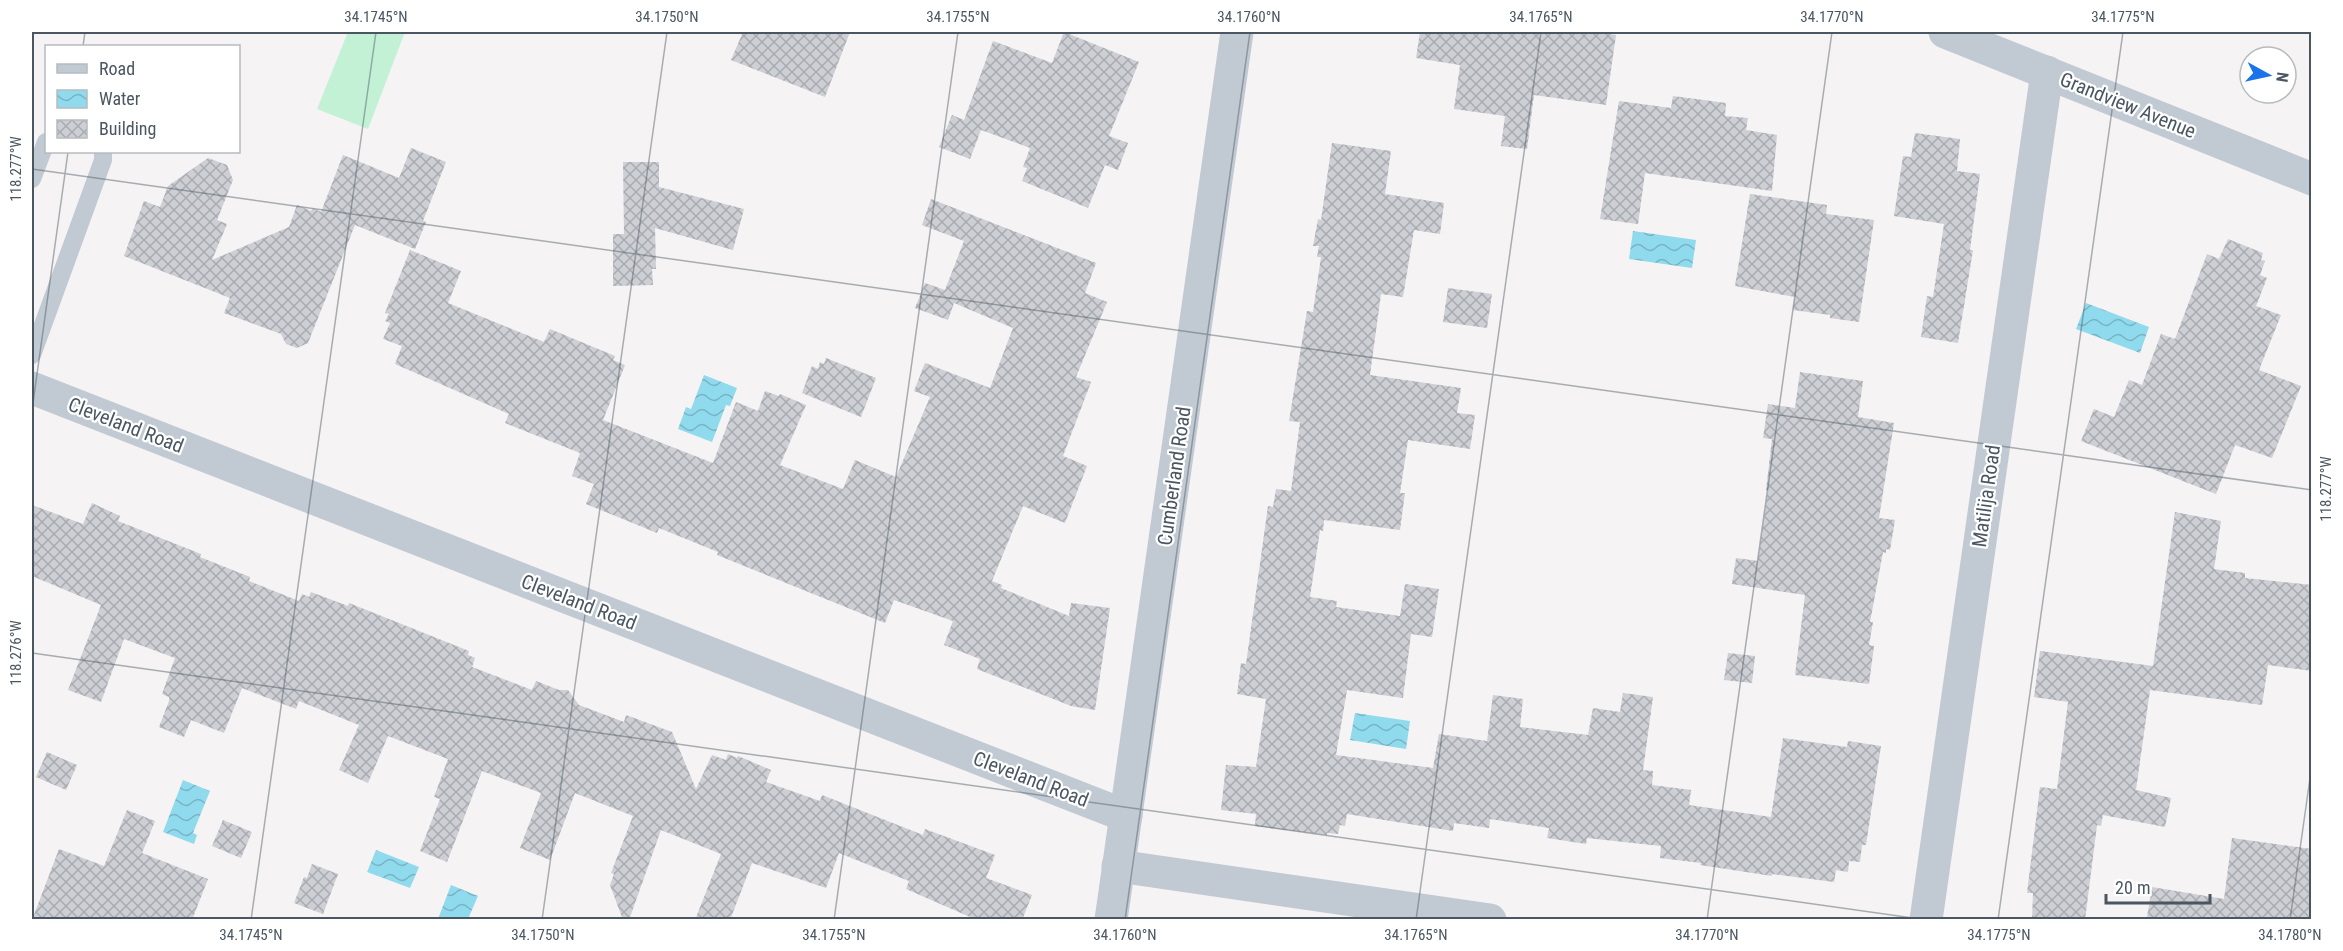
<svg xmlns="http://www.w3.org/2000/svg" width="2343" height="951" font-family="'Roboto Condensed',sans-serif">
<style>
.garden{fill:#c3f1d5}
.water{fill:url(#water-waves)}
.building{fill:url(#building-cross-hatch)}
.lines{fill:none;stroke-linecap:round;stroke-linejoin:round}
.lane{stroke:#c1cad2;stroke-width:18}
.street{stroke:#c1cad2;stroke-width:33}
.ticks{fill:none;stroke:#4a5661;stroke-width:1.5;stroke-opacity:0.45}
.labels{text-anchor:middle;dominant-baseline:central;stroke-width:4.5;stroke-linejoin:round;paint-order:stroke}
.street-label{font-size:20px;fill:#4a5661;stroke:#fff}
.neatline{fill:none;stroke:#4a5661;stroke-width:2}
.ticks-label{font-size:15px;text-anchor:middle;fill:#4a5661}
</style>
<defs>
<pattern id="water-waves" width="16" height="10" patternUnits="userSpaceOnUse" patternTransform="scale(1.5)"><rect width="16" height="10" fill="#90daee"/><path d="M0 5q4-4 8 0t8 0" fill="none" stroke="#78b4c4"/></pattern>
<pattern id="building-cross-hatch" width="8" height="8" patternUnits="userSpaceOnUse" patternTransform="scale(1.5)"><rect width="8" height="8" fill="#cdcfd5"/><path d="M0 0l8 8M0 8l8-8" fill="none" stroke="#a8abb0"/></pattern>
</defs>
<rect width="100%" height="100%" fill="#f5f3f3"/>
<polygon class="garden" points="348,32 405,32 368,129 317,109"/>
<g class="water">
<polygon points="1633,231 1696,240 1692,268 1629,259"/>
<polygon points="2086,303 2149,327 2140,353 2076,329"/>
<polygon points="704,375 737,388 730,406 726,405 712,442 678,429 686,407 691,409"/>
<polygon points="1355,713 1410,721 1406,749 1350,740"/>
<polygon points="183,780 210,791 193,833 197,835 194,844 163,832"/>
<polygon points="376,850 419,867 410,888 367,872"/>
<polygon points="451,885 478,896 468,919 438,919"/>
</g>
<g class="building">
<polygon points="743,32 850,32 825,97 731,60"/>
<polygon points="1064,32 1139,62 1109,136 1128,143 1118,170 1105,165 1088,208 1022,181 1027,168 1023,167 1030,148 981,130 970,159 939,147 952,115 964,120 993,41 1052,63"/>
<polygon points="1420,32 1594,32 1616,35 1606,105 1534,95 1527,149 1501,146 1505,116 1454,109 1460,65 1416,58"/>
<polygon points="1673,96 1726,103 1725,116 1748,118 1746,130 1777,135 1772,191 1645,173 1638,224 1600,219 1619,101 1671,108"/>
<polygon points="1915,133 1960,139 1957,171 1980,174 1970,250 1973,250 1958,343 1921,337 1927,296 1933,297 1944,224 1894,216 1903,156 1911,157"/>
<polygon points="1332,143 1391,151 1385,194 1444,203 1440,234 1414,230 1403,297 1381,294 1370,375 1461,388 1457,413 1475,415 1470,449 1408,440 1400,493 1405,493 1400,530 1324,520 1323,531 1320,530 1310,597 1337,601 1336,607 1400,616 1405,584 1439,589 1432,637 1411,634 1403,698 1347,690 1336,755 1433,768 1439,734 1487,741 1493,695 1523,699 1520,727 1588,735 1593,708 1620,712 1623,693 1653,697 1643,770 1653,771 1652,785 1691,790 1689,805 1771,817 1783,738 1847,747 1848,741 1881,746 1866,845 1862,845 1860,862 1849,861 1848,872 1836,870 1834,882 1772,874 1772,876 1700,865 1701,863 1660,858 1661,846 1587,838 1586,844 1547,838 1549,828 1490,819 1489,828 1454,823 1453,831 1347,814 1345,826 1340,825 1338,834 1327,833 1327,835 1255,826 1256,814 1221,810 1226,765 1256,767 1266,699 1237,694 1241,663 1246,664 1268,506 1273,507 1276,489 1291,491 1300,422 1289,421 1307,311 1313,312 1321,257 1317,257 1319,246 1313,246 1318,219 1321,220"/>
<polygon points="411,148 446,162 423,221 426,222 415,249 355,225 308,343 297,348 286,344 281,334 224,313 230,298 124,256 144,201 160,207 168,186 208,158 227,165 233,180 217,220 227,224 212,260 289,227 297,205 311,211 313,208 321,212 343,155 399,178"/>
<polygon points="623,162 659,162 659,187 744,209 733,250 655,228 656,269 652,269 653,285 613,286 613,234 624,234"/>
<polygon points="1750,194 1827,205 1826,214 1874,220 1859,322 1830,318 1830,315 1793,310 1795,297 1735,286"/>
<polygon points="931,199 1096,263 1085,293 1107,302 1076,377 1091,382 1063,456 1087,466 1065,523 1023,506 992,581 1002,585 1001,588 1069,616 1071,603 1110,608 1095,710 1071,706 977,669 980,659 944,645 953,621 894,600 885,623 717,555 718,552 659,528 657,533 586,504 594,484 572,476 580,453 505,423 509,414 395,364 402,346 383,339 390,323 385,321 389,314 385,313 410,250 461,271 448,303 544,342 550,329 615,356 613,360 625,365 603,420 713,463 736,402 758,411 765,391 779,396 780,394 806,405 780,465 843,489 855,460 896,477 930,397 914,391 925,363 990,388 1013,328 954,303 948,320 915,308 925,283 945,290 964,241 922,225"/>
<polygon points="2228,239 2263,253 2261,260 2265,261 2260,275 2267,278 2256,306 2281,315 2259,370 2301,386 2272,458 2235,445 2216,494 2081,441 2094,409 2114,417 2129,380 2142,385 2161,334 2175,339 2207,254 2219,259"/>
<polygon points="1448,288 1492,294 1487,328 1443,322"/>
<polygon points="826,358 876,378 861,417 802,393 812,366 818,369 820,362 824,364"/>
<polygon points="1800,372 1863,381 1858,417 1894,423 1879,518 1895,520 1890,550 1886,549 1886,553 1883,552 1870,622 1873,622 1869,645 1874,646 1869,684 1795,675 1805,595 1732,584 1736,558 1758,561 1768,491 1766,490 1772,439 1763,438 1768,404 1795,408"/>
<polygon points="92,503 120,516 118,521 201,554 200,557 250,577 249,581 299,601 302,594 309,597 311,592 348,606 349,603 469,651 468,655 475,658 472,667 532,690 536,681 559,690 568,690 579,705 624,722 626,715 672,732 696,789 712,755 726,760 728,754 737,758 738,756 771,770 766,782 820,801 822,795 923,835 925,829 995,855 986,878 1032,895 1022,920 977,920 906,889 909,881 839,853 826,888 752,863 730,920 695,920 721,854 661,830 629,920 623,920 610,885 614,874 611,873 633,816 575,793 550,860 520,848 541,793 482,771 447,862 420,851 440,799 434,797 448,759 388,736 368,783 339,770 359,725 299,701 296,709 242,688 224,733 191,720 184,737 159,727 169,701 169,697 162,694 175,658 124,639 101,702 68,690 101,605 32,576 32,505 83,524"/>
<polygon points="2175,512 2221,521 2214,569 2245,573 2245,578 2312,585 2312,671 2268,665 2262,705 2150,690 2136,790 2171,798 2165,827 2103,815 2101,826 2097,825 2085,920 2032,920 2033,893 2027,893 2040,787 2057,789 2068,702 2034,697 2040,651 2153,666"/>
<polygon points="1728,653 1755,656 1752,683 1724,680"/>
<polygon points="47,752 77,765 66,790 36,777"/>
<polygon points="127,810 155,821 142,853 208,879 192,920 32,920 59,849 104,866"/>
<polygon points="223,820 252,832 241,858 212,846"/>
<polygon points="2232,838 2312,849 2312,920 2162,920 2147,917 2152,887 2224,899"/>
<polygon points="312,864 338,874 323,914 294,903 304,877 307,878"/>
</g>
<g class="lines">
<g class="lane">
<polyline points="32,179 46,142"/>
<polyline points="32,355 103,160 103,152"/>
</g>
<g class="street">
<polyline points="1945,32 2312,179"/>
<polyline points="32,388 1126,816"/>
<polyline points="1118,866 1490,920"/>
<polyline points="1111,920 1237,32"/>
<polyline points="1926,920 2047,72"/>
</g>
</g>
<path class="ticks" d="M83,46L85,32M32,169L2312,490M32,410L68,152M32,653L1927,920M251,920L376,32M542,920L667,32M834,920L958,32M1125,920L1250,32M1416,920L1541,32M1707,920L1832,32M1998,920L2123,32M2290,920L2312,764"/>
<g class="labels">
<g class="street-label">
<text transform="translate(2128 105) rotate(22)">Grandview Avenue</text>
<text transform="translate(126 425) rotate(21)">Cleveland Road</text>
<text transform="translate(1174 476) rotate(-82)">Cumberland Road</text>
<text transform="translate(1986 496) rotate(-82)">Matilija Road</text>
<text transform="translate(579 602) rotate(21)">Cleveland Road</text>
<text transform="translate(1031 779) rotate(21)">Cleveland Road</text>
</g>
</g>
<rect width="2343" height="951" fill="none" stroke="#ffffff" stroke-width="66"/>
<rect x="45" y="45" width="195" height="108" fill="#ffffff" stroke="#b7bbc0" stroke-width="1.5"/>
<rect x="57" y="64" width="30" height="9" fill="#c1cad2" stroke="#b7bbc0" stroke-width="1.5"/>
<text x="99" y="75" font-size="18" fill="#4a5661">Road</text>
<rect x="57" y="90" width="30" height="18" fill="url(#water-waves)" stroke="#b7bbc0" stroke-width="1.5"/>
<text x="99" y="105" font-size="18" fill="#4a5661">Water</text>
<rect x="57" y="120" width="30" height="18" fill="url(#building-cross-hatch)" stroke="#b7bbc0" stroke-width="1.5"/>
<text x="99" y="135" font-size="18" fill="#4a5661">Building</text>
<g transform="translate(2268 75) rotate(98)"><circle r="28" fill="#ffffff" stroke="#b7bbc0" stroke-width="1.5"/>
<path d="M0-4.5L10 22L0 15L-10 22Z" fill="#1a73e8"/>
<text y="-9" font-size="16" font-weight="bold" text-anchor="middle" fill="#4a5661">N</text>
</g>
<path d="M2106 894v9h104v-9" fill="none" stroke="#4a5661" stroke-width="3"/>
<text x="2115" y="894" font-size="18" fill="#4a5661" stroke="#ffffff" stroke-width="4.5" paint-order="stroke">20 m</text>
<rect x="33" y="33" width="2277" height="885" class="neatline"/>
<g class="ticks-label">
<text x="376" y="22">34.1745°N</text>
<text x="667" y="22">34.1750°N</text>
<text x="958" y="22">34.1755°N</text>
<text x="1249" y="22">34.1760°N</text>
<text x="1541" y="22">34.1765°N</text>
<text x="1832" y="22">34.1770°N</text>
<text x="2123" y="22">34.1775°N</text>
<text transform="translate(16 169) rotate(-90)" y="5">118.277°W</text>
<text transform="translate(2326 489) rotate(-90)" y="5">118.277°W</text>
<text transform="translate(16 653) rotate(-90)" y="5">118.276°W</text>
<text x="251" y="940">34.1745°N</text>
<text x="543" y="940">34.1750°N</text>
<text x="834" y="940">34.1755°N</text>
<text x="1125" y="940">34.1760°N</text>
<text x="1416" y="940">34.1765°N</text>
<text x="1707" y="940">34.1770°N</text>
<text x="1999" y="940">34.1775°N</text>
<text x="2290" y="940">34.1780°N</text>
</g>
</svg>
